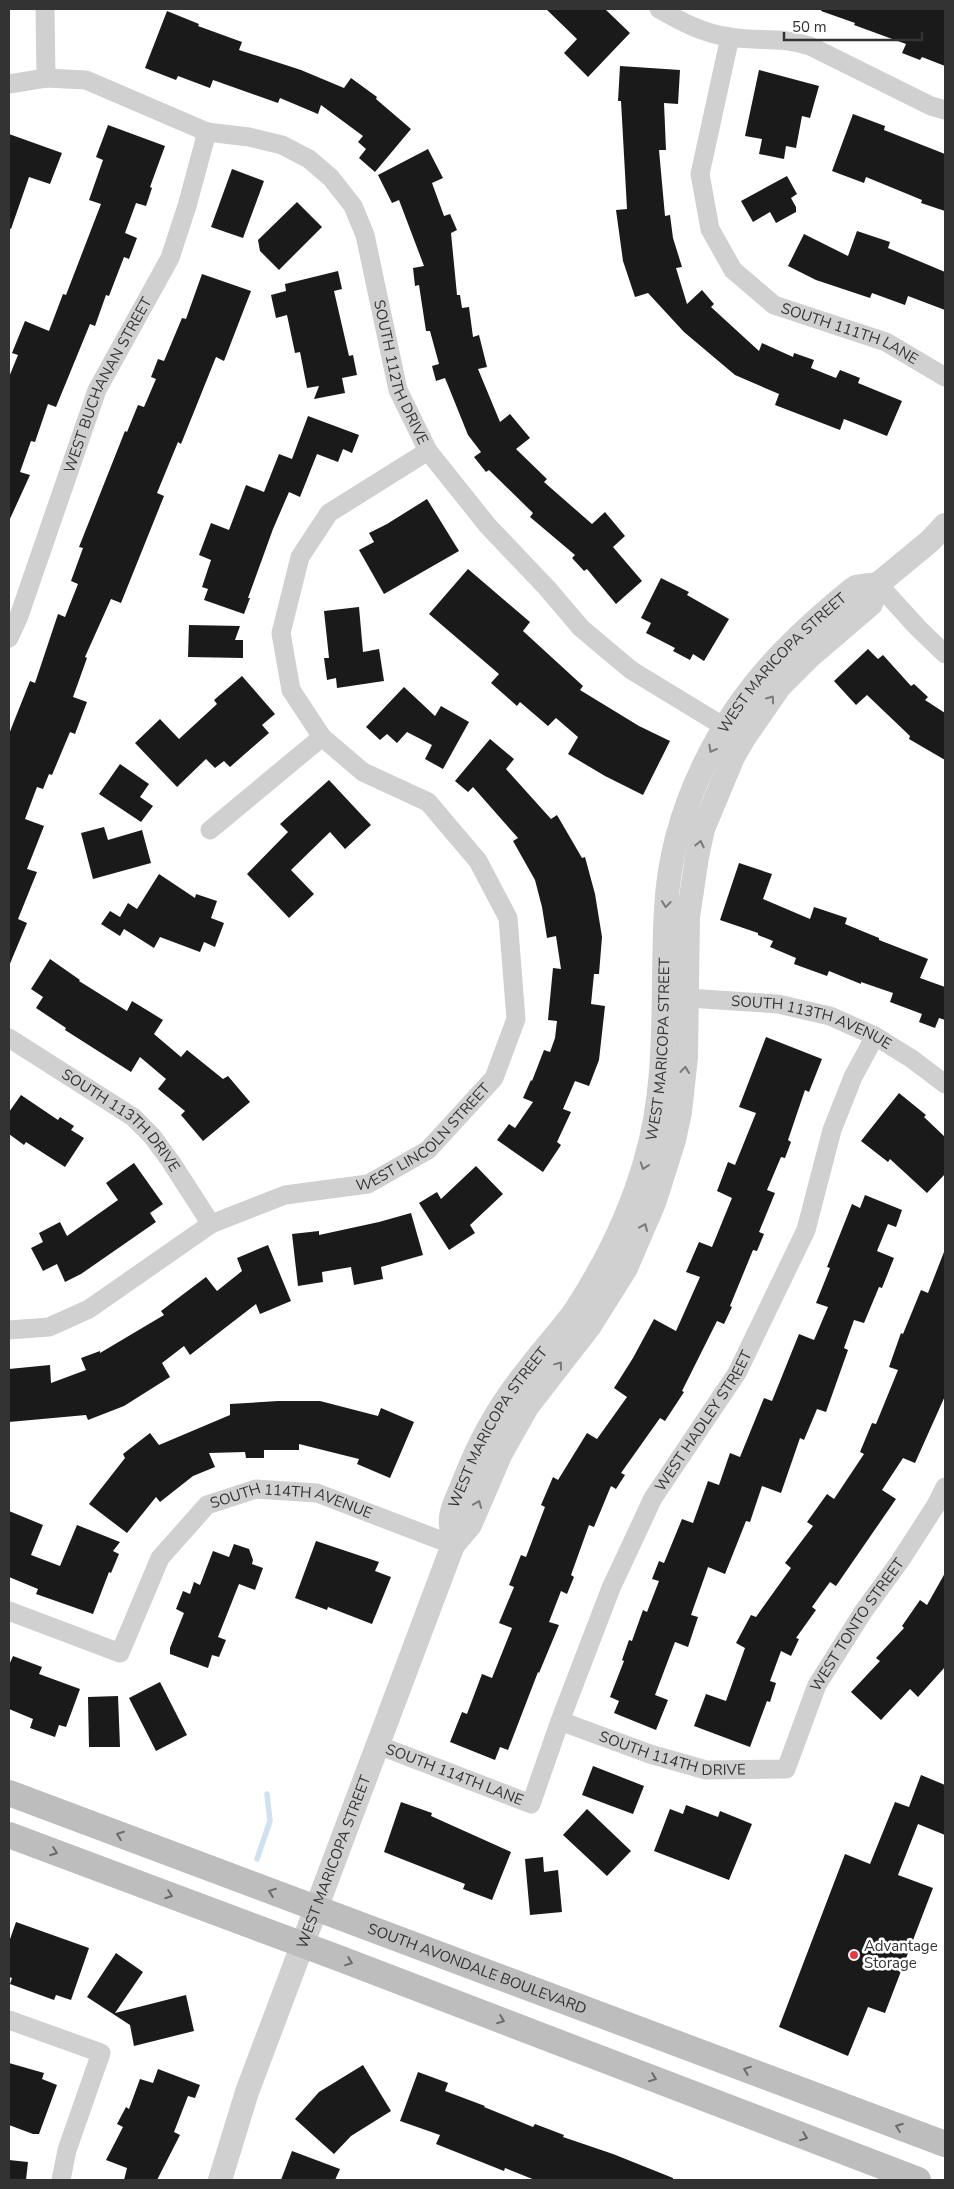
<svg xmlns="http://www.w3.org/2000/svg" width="954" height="2189" font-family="'Nunito Sans',sans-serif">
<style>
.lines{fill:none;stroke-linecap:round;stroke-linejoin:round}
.stream{stroke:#cfe2ee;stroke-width:5.5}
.building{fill:#1a1a1a}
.minor{stroke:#d0d0d0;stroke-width:19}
.tertiary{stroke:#d0d0d0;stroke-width:24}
.secondary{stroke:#bdbdbd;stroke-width:26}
.oneway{stroke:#7a7a7a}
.oneway2{stroke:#6a6a6a}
.poi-dot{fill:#e63946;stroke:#fff;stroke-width:2}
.labels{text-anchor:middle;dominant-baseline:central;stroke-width:5;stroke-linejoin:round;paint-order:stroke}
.street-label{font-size:15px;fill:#333;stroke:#fff}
.poi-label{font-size:15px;fill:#333;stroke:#fff;text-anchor:start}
</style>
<rect width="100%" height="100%" fill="#fff"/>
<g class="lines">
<polyline class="stream" points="257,1859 270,1821 267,1794"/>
</g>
<g class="building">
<polygon points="546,9 605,9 630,33 588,77 564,53 577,39"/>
<polygon points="822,9 945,9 945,66 922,57 920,60 902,53 906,44 854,25 855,23 821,11"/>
<polygon points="167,11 199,24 198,26 242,42 239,50 301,70 344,88 351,78 377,97 376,99 411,129 375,172 359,158 366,149 358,142 363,136 321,105 318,114 280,98 278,103 213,80 210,88 178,76 176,80 145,68"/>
<polygon points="620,66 680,70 678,104 664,103 666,150 659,150 665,216 670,215 673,238 682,267 676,268 687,304 702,290 714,304 711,307 759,351 762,343 793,357 794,353 814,360 811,368 836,378 840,370 860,378 858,383 902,401 887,436 844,419 840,430 775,405 779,394 735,375 684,332 648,293 635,297 623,261 616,210 627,209 621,101 618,101"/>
<polygon points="759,70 819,86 810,118 802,116 796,148 786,146 784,159 759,154 762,139 745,136"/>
<polygon points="853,114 885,126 884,130 945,154 945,211 921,203 922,200 866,177 864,183 832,171"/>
<polygon points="108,125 165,146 150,187 152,188 146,206 136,203 125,233 137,238 129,259 124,257 109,296 106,295 95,326 90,324 56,407 48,404 35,442 31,441 20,472 30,475 9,521 9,377 18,355 12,353 25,321 49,331 63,294 66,295 101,204 89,200 103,160 96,157"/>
<polygon points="9,134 62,153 50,184 29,177 11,229 9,228"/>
<polygon points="428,149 443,178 432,183 444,216 450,214 457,230 451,233 457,295 460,295 462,308 469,307 473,337 479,335 487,367 478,369 500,422 510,414 530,438 516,449 547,479 544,482 592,524 605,512 625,536 613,547 642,581 616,604 587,569 584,571 572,558 575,555 530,517 533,513 489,470 486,472 474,457 481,452 468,435 445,378 436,381 432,366 439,364 430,331 426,331 419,285 415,286 413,268 424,266 399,200 392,203 378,175"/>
<polygon points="232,169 264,181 243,238 211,227"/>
<polygon points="787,176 797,194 791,198 796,207 796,212 776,223 770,212 753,222 741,201"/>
<polygon points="297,202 322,227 279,270 260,251 258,240"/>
<polygon points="857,231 890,242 888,248 945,272 945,310 908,296 905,305 872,293 870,298 816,280 788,266 804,234 848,256"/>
<polygon points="338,271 342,289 334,291 349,356 353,355 357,375 342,378 345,393 314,399 319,386 307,388 300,352 295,353 287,315 276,318 271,295 286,291 285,284"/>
<polygon points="202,274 251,291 224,361 216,357 181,444 178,442 157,493 164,496 121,603 111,599 85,657 87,658 73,697 87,702 75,734 70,732 52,775 49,774 43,789 37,787 25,819 44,826 27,869 37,872 18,919 27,923 9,966 9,734 30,681 35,683 58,614 65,617 78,584 71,581 83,548 79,547 125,431 127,432 138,405 144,407 156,379 151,377 158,359 164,361 182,318 186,319"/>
<polygon points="308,416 359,435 352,453 343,449 338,462 317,454 300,497 289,492 273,529 248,598 250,598 244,614 204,600 208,589 202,587 211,560 199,555 211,523 229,530 246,485 264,492 279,454 292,459"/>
<polygon points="427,499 459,551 384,594 359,550 374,542 369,533 387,524"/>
<polygon points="468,569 530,622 523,631 583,686 580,690 639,726 670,741 643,795 605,776 568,754 578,737 556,718 548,726 520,702 517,706 491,683 499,674 429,614"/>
<polygon points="661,578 689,592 687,595 729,619 704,661 693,654 690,660 673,651 675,648 646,633 651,623 641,618"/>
<polygon points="359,607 363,652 379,649 384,681 337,688 336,678 327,680 324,658 329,658 324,611"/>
<polygon points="189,625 240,626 235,640 243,640 243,658 188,657"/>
<polygon points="868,649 878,659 883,655 911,686 914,684 928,697 925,700 945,713 945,760 909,739 910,736 867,695 856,705 834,681"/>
<polygon points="242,676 275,714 262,725 269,733 230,767 224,761 215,768 206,759 177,787 135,743 160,719 179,739 217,704 214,700"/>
<polygon points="404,687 435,716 441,706 469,722 443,769 425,759 432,745 407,732 397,743 387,734 380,740 366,727"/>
<polygon points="490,739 514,759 506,769 551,819 557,815 582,858 585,857 595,894 602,937 599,974 594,974 591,1004 605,1006 599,1060 589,1086 575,1081 563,1109 571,1112 557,1142 561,1145 543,1172 497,1140 509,1124 515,1128 533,1102 523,1098 531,1080 532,1081 544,1050 550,1052 555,1038 557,1021 548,1020 553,968 561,969 556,936 547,938 542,907 535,880 513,841 518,838 473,787 468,792 455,781"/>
<polygon points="120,764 149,784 140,797 153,806 141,822 99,794"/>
<polygon points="329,780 371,825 345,849 330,832 291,870 314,894 289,918 247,874 288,832 280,824"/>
<polygon points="104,827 108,840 142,830 151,863 93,879 81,833"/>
<polygon points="739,863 772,874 763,899 810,919 814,907 847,918 845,924 879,938 879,940 928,959 920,978 945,987 945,1020 939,1018 935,1028 919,1022 922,1014 890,1002 893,993 861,982 861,984 829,971 827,976 794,964 796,958 770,947 773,941 758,935 758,933 720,920"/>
<polygon points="159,874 195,898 196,894 217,901 211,918 224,923 215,947 204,942 200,952 160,937 154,948 124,929 120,936 101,924 110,911 120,917 128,903 137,909"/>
<polygon points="50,959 80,980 79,981 127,1011 132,1001 163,1020 154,1034 181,1057 187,1050 223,1079 228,1076 250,1102 203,1141 181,1115 185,1111 158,1089 166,1079 140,1057 131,1072 65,1030 66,1028 36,1008 43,997 31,989"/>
<polygon points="766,1037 822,1059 809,1092 805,1090 788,1140 791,1142 785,1158 781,1157 767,1190 775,1193 759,1232 764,1234 757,1251 753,1250 730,1306 732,1307 724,1324 717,1321 682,1391 684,1392 665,1421 660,1418 621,1473 625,1475 616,1489 611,1486 594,1527 589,1525 571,1575 574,1577 567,1594 561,1591 549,1622 559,1625 539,1673 538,1672 508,1750 500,1747 495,1760 450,1742 462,1712 467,1714 482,1674 492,1678 512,1628 499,1623 514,1587 509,1585 521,1555 526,1557 545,1507 541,1505 553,1477 558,1480 587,1433 597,1439 627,1397 614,1388 633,1358 654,1319 676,1331 700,1277 686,1272 699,1242 712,1247 732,1198 717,1191 728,1162 735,1165 756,1113 739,1107"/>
<polygon points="899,1093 926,1115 924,1117 945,1137 945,1174 927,1193 890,1159 888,1162 861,1141"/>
<polygon points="21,1095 58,1120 60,1117 74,1126 71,1130 84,1138 65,1167 26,1142 24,1145 9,1134 9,1112"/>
<polygon points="134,1163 163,1204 150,1213 156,1222 81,1274 65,1282 57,1264 43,1271 31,1248 43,1242 39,1233 60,1222 67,1236 118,1200 106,1183"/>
<polygon points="476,1166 503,1194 470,1225 475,1233 449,1250 419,1203 437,1192 441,1199"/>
<polygon points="865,1195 902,1210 896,1227 888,1224 877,1251 894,1258 882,1288 879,1287 864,1323 854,1320 844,1348 848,1350 826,1412 817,1409 804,1440 800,1438 781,1493 762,1486 750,1522 746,1521 725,1574 708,1567 691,1615 698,1617 688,1647 675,1642 655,1695 668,1700 656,1730 614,1713 619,1701 610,1697 624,1661 622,1660 629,1640 632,1641 643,1610 647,1612 659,1581 652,1579 659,1561 664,1563 682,1519 693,1523 708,1481 719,1485 730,1453 740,1457 764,1398 772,1401 799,1334 814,1340 828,1307 816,1303 830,1268 827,1267 852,1204 860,1208"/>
<polygon points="411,1213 423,1255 381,1267 383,1279 354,1285 351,1267 322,1272 323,1282 298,1286 292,1234 319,1231 319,1235 379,1222"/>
<polygon points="268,1245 291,1301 260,1314 256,1304 190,1355 184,1346 162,1363 170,1377 124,1406 88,1420 86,1415 9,1422 9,1369 50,1365 51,1383 86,1370 81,1358 100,1351 100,1353 164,1315 161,1311 206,1277 217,1291 242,1271 237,1258"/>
<polygon points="944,1252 945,1252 945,1396 915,1463 903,1458 882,1490 896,1499 836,1586 830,1582 812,1607 816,1610 796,1638 799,1639 791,1656 781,1651 770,1681 776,1683 770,1702 767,1701 750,1747 694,1726 706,1694 726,1701 745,1648 736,1643 751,1615 756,1617 791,1568 785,1563 813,1526 807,1522 827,1494 834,1499 864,1454 860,1452 872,1423 876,1424 898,1370 889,1367 901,1333 903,1334 921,1290 928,1293"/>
<polygon points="278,1401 320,1401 378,1416 381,1408 414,1422 390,1478 357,1464 359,1459 299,1444 299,1450 264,1450 264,1458 246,1458 245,1452 209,1453 215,1467 193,1476 160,1502 156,1497 127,1533 89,1504 125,1458 123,1454 150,1433 159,1445 230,1415 230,1404"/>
<polygon points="9,1511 43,1525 31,1555 60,1566 77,1525 120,1542 113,1551 119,1554 111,1573 109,1572 93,1614 36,1594 38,1589 9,1577"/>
<polygon points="316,1541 379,1562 375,1571 391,1577 372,1624 328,1607 327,1610 295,1598"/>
<polygon points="234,1544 249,1549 253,1560 252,1564 263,1568 255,1590 239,1584 218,1637 226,1640 219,1657 212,1655 208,1668 170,1654 170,1648 184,1613 176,1609 183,1591 190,1594 194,1582 200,1585 213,1551 229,1557"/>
<polygon points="945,1573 945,1667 918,1697 910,1689 881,1720 851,1692 880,1661 876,1658 904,1628 902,1626 920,1600 927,1605"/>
<polygon points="13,1656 42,1667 39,1674 80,1689 66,1727 59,1725 55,1737 30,1728 33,1719 9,1709 9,1665"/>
<polygon points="160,1682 187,1735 156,1751 129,1698"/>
<polygon points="118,1696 120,1747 89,1747 88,1697"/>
<polygon points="593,1766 644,1786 633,1814 582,1795"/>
<polygon points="921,1775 945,1785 945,1835 918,1824 898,1875 933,1888 885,2013 868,2007 848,2056 779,2027 845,1854 870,1864 895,1802 909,1807"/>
<polygon points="401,1802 432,1813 431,1816 511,1852 492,1900 463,1889 465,1884 384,1852"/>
<polygon points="686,1805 718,1817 720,1811 752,1824 729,1880 654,1851 670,1809 683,1814"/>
<polygon points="587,1809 631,1851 607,1876 563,1835"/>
<polygon points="543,1857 544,1872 558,1870 562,1912 530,1915 525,1859"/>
<polygon points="16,1922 89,1948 71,2000 56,1995 54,2000 10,1984 12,1978 9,1977 9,1942"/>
<polygon points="116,1953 143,1972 115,2013 186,1995 194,2031 134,2046 130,2025 87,1997"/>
<polygon points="9,2063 44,2073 42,2079 57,2085 39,2134 33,2134 9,2125"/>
<polygon points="363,2065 391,2111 351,2136 334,2154 295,2119 319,2092"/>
<polygon points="158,2069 200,2085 195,2098 188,2096 174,2132 180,2135 157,2180 124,2180 127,2168 106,2160 123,2127 117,2124 126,2107 129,2109 140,2079 153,2083"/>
<polygon points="418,2072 448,2083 445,2091 485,2106 484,2107 533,2127 535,2124 564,2135 563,2137 613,2154 673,2178 673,2180 535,2180 505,2168 504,2171 436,2144 440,2135 400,2121"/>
<polygon points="292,2151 340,2169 335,2180 281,2180"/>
<polygon points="9,2160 28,2162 26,2180 9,2180"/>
</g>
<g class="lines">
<g class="minor">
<polyline points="45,9 46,78"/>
<path d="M659,9C682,22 704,34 730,37C759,42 780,36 810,46L931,106L945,110"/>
<path id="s1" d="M730,37L700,174L710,229L733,270L774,305L886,342L945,377"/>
<path id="s2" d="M9,84L46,78L86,80L207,132L249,137L282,145L309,159L331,178L353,206L365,235L398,390L428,451L488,526L547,588L581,628L631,670L736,734"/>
<polyline points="878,584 918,628 945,654"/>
<path id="s3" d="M9,638L19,616L97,390L170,258L187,206L207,132"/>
<polyline points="210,830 322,737"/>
<path id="s4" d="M673,997L778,1004L830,1016L875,1036L912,1059L945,1084"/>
<path id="s5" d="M9,1038L133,1117L152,1136L171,1162L211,1224"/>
<path id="s6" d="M9,1330L49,1327L89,1309L211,1224L285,1195L368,1184L428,1150L494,1078L516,1019L508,918L478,861L428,802L363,772L322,737L291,690L281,633L300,557L329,513L428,451"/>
<path id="s7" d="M9,1611L120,1653L160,1558L207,1505L256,1489L317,1493L453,1545"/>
<path id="s8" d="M560,1721L650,1754L706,1770L786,1769L817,1685L863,1612L900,1561L936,1505L945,1487"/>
<path id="s9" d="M378,1745L531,1804L560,1721L611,1588L653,1498L737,1373L806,1230L832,1130L853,1077L875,1036"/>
<polyline points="9,2020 101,2053 67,2150 61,2180"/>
</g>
<g class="tertiary">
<path id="s10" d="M453,1545C452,1536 450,1526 451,1517C452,1506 460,1492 464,1481C479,1442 500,1404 527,1371C542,1351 560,1332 575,1311C605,1265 630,1214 645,1162C670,1079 661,994 666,909C671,810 720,714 790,645C807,628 825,612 843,597C847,594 852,589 856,587C863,585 872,585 878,584"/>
<path id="s11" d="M220,2180L247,2092L453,1545L470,1525L501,1453L527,1407L589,1327L626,1268L654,1203L674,1140L680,1112L686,1057L688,917L697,857L703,829L733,757L744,738L780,686L808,658L871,604L878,584L930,541L945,525"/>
</g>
<g class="secondary">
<path id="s12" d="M9,1793L945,2144"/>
<polyline points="9,1835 341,1959 918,2180"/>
</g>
</g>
<defs><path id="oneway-chevron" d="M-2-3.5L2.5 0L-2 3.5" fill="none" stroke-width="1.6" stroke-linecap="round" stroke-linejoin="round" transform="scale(1.25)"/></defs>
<g class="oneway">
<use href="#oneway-chevron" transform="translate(771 699) rotate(-54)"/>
<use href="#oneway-chevron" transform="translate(712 749) rotate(119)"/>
<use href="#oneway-chevron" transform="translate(700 844) rotate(-77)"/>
<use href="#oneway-chevron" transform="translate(666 904) rotate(96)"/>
<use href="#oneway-chevron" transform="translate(685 1070) rotate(-84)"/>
<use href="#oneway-chevron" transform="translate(644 1166) rotate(109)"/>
<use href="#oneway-chevron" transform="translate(644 1227) rotate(-67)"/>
<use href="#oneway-chevron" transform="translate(559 1365) rotate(-53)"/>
<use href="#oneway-chevron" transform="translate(478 1504) rotate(-68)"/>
</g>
<g class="oneway2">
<use href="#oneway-chevron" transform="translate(120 1835) rotate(-159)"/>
<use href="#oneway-chevron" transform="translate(54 1852) rotate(20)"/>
<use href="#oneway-chevron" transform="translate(272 1892) rotate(-159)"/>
<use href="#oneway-chevron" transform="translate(169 1895) rotate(20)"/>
<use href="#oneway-chevron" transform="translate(349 1962) rotate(21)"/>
<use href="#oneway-chevron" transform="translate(501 2020) rotate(21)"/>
<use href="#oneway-chevron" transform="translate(747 2070) rotate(-159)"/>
<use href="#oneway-chevron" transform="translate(653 2078) rotate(21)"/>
<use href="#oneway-chevron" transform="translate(899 2127) rotate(-160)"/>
<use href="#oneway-chevron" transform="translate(804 2137) rotate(21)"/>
</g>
<circle class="poi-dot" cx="854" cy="1955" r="5"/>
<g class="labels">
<g class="street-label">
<text stroke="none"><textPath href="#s1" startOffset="378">SOUTH 111TH LANE</textPath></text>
<text stroke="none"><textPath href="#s2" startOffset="554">SOUTH 112TH DRIVE</textPath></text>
<text stroke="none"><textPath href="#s3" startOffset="272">WEST BUCHANAN STREET</textPath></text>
<text stroke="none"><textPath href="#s10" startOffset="970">WEST MARICOPA STREET</textPath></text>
<text stroke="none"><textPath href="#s4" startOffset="142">SOUTH 113TH AVENUE</textPath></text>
<text stroke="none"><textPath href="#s10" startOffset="550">WEST MARICOPA STREET</textPath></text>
<text stroke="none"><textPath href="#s5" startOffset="140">SOUTH 113TH DRIVE</textPath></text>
<text stroke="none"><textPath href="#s6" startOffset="468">WEST LINCOLN STREET</textPath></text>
<text stroke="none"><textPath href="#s9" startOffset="586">WEST HADLEY STREET</textPath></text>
<text stroke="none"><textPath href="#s10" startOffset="130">WEST MARICOPA STREET</textPath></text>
<text stroke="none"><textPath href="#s7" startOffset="380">SOUTH 114TH AVENUE</textPath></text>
<text stroke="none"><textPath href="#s8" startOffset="396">WEST TONTO STREET</textPath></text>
<text stroke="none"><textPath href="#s8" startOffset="118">SOUTH 114TH DRIVE</textPath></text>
<text stroke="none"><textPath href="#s9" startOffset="82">SOUTH 114TH LANE</textPath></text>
<text stroke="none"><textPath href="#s11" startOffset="338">WEST MARICOPA STREET</textPath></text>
<text stroke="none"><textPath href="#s12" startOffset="500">SOUTH AVONDALE BOULEVARD</textPath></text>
</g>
<g class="poi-label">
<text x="864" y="1946">Advantage<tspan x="864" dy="17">Storage</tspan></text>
</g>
</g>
<rect width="954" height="2189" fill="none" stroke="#333333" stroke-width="20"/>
<path d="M784 32v8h138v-8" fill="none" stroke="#333333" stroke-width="2.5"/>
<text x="792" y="32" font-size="15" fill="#333333" stroke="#ffffff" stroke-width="4" paint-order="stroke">50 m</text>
</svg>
